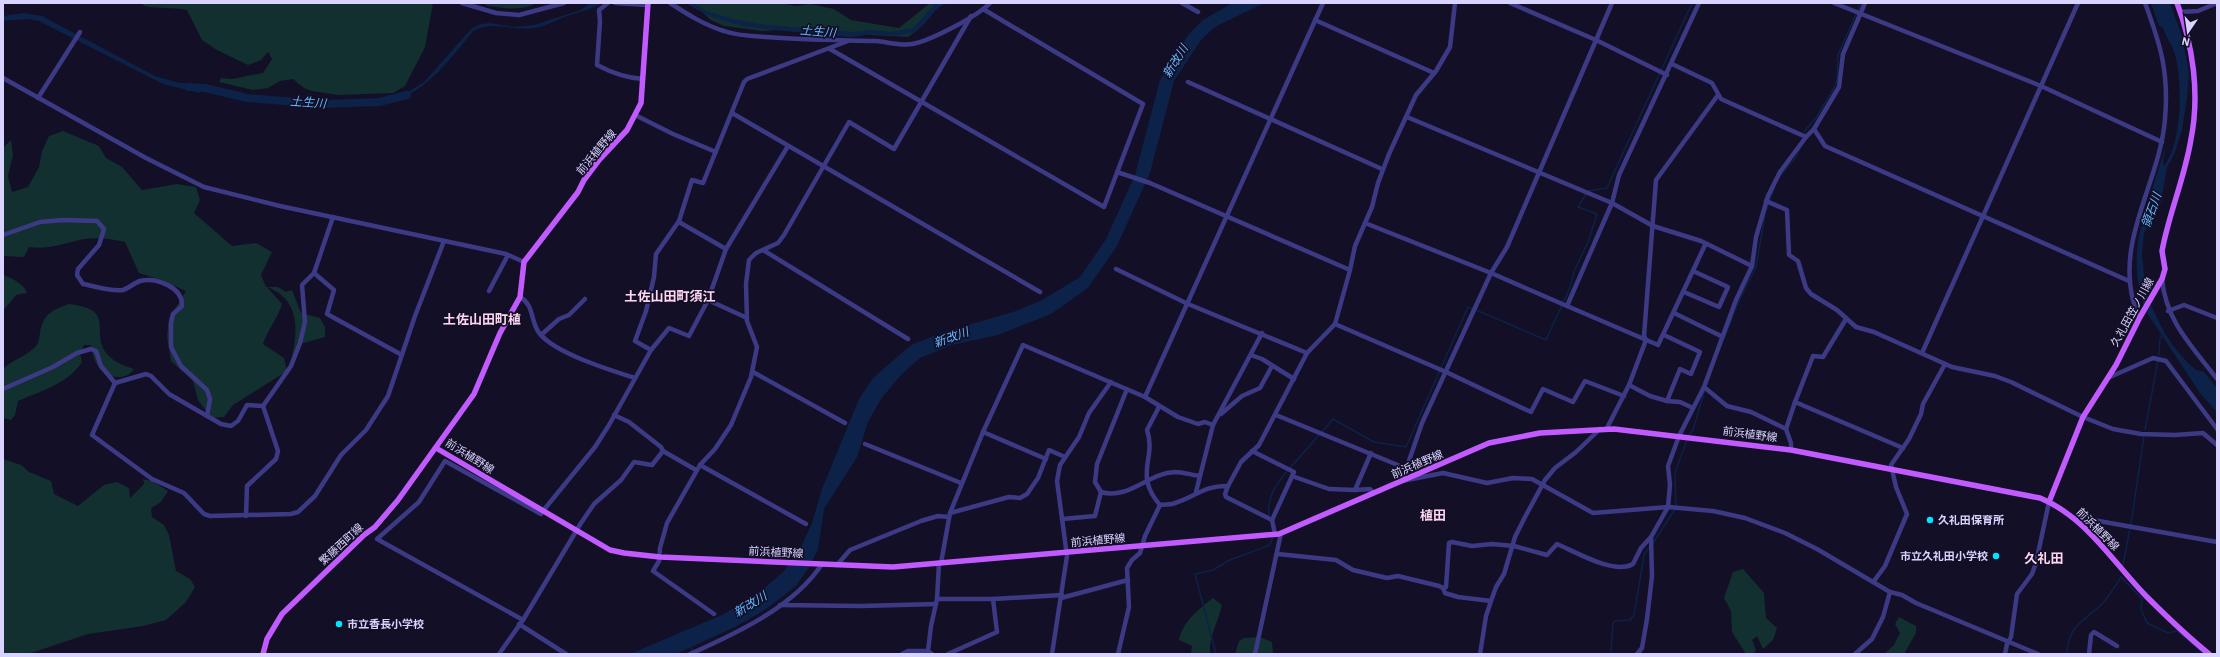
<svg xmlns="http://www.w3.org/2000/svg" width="2220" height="657" font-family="'IBM Plex Sans','Noto Sans JP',sans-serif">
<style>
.green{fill:#12302f}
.water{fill:#0c2248}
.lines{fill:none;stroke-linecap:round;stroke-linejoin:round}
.stream{stroke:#0c2248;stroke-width:1.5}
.river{stroke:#0c2248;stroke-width:8}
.minor{stroke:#3d3a85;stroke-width:4.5}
.major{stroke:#c25bff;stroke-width:5.5}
.poi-dot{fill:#00e5ff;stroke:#130f26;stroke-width:1.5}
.labels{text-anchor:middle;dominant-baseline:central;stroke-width:3.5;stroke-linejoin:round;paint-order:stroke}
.street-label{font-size:11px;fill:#d9d4ff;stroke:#130f26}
.poi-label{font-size:11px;font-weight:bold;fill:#d9d4ff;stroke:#130f26;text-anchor:start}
.water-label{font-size:12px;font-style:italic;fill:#62b6ff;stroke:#130f26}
.quarter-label{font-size:13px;font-weight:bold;fill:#ffd6f0;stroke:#130f26}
</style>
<rect width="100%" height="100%" fill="#130f26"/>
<g class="green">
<path d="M142,3H433L425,47L405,86L393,93L338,95L312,91L304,88L293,79L280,81L268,88L253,90L219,82L221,78L232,79L263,73L272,59L268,52L261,60L248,65L217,50L202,40L187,10C173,7 158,9 144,6Z"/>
<path d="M488,3H538C521,11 503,9 485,5Z"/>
<polygon points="692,3 781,3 796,6 810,4 834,9 851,20 899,28 930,3 941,3 918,30 908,37 872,35 811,28 763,31 724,26 711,20"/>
<path d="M63,131L99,146L106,158L122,167L142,190L177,184L196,187L200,200L194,213L232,246L256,243L272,252L261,275L266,287H278L286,292L292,290L301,313L320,318L325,327V337L300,344L290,364C298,334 302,300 267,287L282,304C278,318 268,329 263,344L284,358L287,371L233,405L224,417L211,418L198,400L193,381L171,361L167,336L169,318L186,291L161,280L139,273L125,242C111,239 98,237 84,239C65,243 49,250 29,247L24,257L3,256V148L11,140L13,155L8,176L12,192L28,187L39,167L42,151L49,136Z"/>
<path d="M3,275C12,278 24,284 27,293L16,295L3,311Z"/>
<path d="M69,304C118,310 89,331 107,354C114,362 124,366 134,369C130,375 125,377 118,377C100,377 93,361 91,345H84L80,354L82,362C68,384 41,391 18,401L15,415L11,420L4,418L3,369C13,359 28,356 37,345C39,342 39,337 40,333C43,314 52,310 69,304Z"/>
<polygon points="3,459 21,465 29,472 51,481 54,494 78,506 104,485 117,482 129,488 130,498 144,484 143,479 152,481 168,491 161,502 151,508 152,517 164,525 169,535 176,571 190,579 195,587 186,602 166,620 143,626 88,634 28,654 3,654"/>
<polygon points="1743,569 1764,593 1766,618 1777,628 1773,640 1763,649 1757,636 1752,640 1756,650 1753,654 1746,654 1732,632 1731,611 1724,598 1733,572"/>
<path d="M1213,598L1222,605C1218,623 1209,635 1210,654H1191L1192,646L1179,640C1183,621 1199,609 1213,598Z"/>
<polygon points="1899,617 1916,626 1916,633 1904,654 1884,654 1894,645 1900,633 1895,624"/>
<polygon points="1260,637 1272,642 1273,654 1235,654 1239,641 1244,638"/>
</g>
<g class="water">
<path d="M590,3H602C590,10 578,12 565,17C554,21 544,27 533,28C511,31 493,20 473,31C452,57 430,87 398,100L397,96L408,92L424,82L472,28L481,24L490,23L515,27L534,25L581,10Z"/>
<path d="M686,3H693L706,11L733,19L766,25L853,32L871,30L891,32L913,28L936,3H948C933,7 928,25 914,32C900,37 886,35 872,34C866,34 860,36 854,37C839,37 823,34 808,33C764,29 724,28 686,3Z"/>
<polygon points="1232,3 1264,3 1215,27 1201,40 1174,81 1150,173 1117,246 1088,288 1051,314 998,335 952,345 920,358 901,375 881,399 868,422 857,457 824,509 818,549 808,569 796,586 766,609 735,627 676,654 630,654 724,614 761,591 784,571 800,549 812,523 822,489 859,399 873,378 911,345 944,332 1016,311 1042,300 1080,277 1106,239 1135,175 1160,80 1188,35 1203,20"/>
<path d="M2151,3H2170L2182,36L2189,72L2187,98L2182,130L2174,155L2167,167L2161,203L2144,233L2142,254L2146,295L2165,334L2175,348L2188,363L2196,370L2204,372L2217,388V412L2200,393L2147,313C2135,287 2133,249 2143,222C2146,215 2149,209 2151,202L2149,199L2167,142L2163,160L2164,166C2182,143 2183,83 2175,55C2172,43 2166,39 2163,28L2159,26Z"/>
<polygon points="24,13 42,16 155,76 176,82 200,86 200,93 163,84 39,21 27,19 3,21 3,16"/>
</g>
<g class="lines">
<g class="stream">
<polyline points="1804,135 1806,129 1816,118 1834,88 1837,80 1838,55 1861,3"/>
<polyline points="1779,177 1796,157 1801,146"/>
<polyline points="1588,191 1607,188 1692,3"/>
<polyline points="1476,310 1546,340 1569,290 1575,269 1588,242 1597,214 1578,207 1586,194"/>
<polyline points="1724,339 1738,303 1756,267 1765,214 1775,186"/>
<polyline points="2159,355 2160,339 2162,336"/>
<polyline points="2145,430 2158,360"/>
<polyline points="1322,432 1333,419 1374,442 1406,447 1468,307 1472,309"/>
<polyline points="1688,436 1693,430 1705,389"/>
<polyline points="1290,468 1319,435"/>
<polyline points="1676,506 1675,472 1687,440"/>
<path d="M1269,517C1267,497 1275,486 1287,471"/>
<polyline points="2131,524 2144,436"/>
<polyline points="1653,543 1675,509"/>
<polyline points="2123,565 2130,528"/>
<polyline points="2121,577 2142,599 2141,609 2147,623 2168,633 2177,631 2204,654"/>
<polyline points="690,647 697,654"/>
<polyline points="1216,654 1195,574 1213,570 1230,560 1270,545 1273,536"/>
<polyline points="1611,654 1613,623 1615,621 1630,620 1634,615 1644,555 1649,548"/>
<path d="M2067,654C2068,625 2083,622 2101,605C2109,597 2115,586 2121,577"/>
</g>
<polyline class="river" points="189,87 205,88 247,98 321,104 379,102 407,95"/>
<g class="minor">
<polyline points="462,3 496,13 519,15 564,3"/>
<path d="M608,3L599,10L600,21L597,65C612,73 626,78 643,79"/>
<polyline points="615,3 647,5"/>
<path d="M670,3C687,14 704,25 724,31C738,36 752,36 766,37C803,40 839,40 876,41C888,42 900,46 912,44C930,41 978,16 990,3"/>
<polyline points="1182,3 1198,12"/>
<polyline points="1510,3 1596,40 1667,75"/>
<polyline points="1612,3 1507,247 1491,273 1422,423 1402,481 1443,473 1487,483 1513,478 1532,479 1593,513 1668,507 1713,511 1745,518 1785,533 1817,549 1890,592 1902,595 1916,603 2038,654"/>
<polyline points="1699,3 1619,175 1612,203 1567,306 1658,345 1705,245"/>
<polyline points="1834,3 2041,86 2162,142"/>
<polyline points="2180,12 2198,11 2217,3"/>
<polyline points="1315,20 1434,73"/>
<polyline points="830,49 1104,207 1143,104 983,9"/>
<polyline points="1672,64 1712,83 1721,99 1806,137"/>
<polyline points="3,78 146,158 204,187 280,206 506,254 524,262"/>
<polyline points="1188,82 1382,169"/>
<polyline points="38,98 80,32"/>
<polyline points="732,113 1040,292"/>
<polyline points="635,115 673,134 716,152"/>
<polyline points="1407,117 1612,203 1653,226 1701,241 1752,266"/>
<polyline points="1814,129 1825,146 2129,281"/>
<polyline points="1766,201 1787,210 1789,255 1798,261 1806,288 1811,294 1837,310 1856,327 1874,332 1952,367 1995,376 2011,382 2083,417 2113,429 2141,434 2175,435 2203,433 2217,445"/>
<polyline points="679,222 726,249 708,300 747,318"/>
<polyline points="1365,223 1491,273 1567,306"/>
<path d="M3,235L40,222L63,220L97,221L104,229L99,245L78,269L77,275L83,284C94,286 111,292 123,290C129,288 134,283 140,281C156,277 183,287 182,306L173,314L171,323V347L181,366L207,390L210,399L207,416"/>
<polyline points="726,249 788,146"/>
<polyline points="763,250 908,339"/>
<polyline points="1116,269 1188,304 1307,353 1335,324 1350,270 1150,183 1117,172"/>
<polyline points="1350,270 1355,246 1372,207 1378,183 1389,154 1416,95 1436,71 1450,47 1455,3"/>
<polyline points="314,273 334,290 327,314 402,355"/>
<path d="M2162,279C2166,322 2192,346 2217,379"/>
<polyline points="489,291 508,255"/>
<polyline points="1684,292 1719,307 1728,287 1693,271"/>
<path d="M520,297C535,305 530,323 540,334C557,354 610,370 635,378"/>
<polyline points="2168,311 2184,305 2217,318"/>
<polyline points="1674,313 1721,336"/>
<path d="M2140,317C2135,312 2135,306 2133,300C2117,237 2160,181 2165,119C2169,73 2161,46 2145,3"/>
<polyline points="1846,319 1823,357 1813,356 1795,402 1903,448"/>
<polyline points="1335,324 1446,372 1531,412 1543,389 1573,402 1585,381 1624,396"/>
<polyline points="541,335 559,319 569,315 585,299"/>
<polyline points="1664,335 1700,352 1691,374 1680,369 1667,401 1680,402 1693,408"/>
<polyline points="651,350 669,328 689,336 708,300"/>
<polyline points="1922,353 2078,3"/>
<polyline points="1251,355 1262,359 1294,379"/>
<polyline points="753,372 845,423"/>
<polyline points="2110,377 2153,358 2166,361 2217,429"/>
<polyline points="115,383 92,435 152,479 184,493 204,514 210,516 291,514 298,512 315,496 341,455 366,430 388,396 415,316 444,241"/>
<polyline points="115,383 146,374 151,376 169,394 221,424 231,426 238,421 247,405 263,406"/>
<polyline points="1629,385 1650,396 1667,401"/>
<polyline points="1704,387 1727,406 1751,412 1786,429"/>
<polyline points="3,389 53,367 77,353 91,349 96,351 101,366 115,383"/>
<polyline points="1145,397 1323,3"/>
<polyline points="263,406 291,366 300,343 305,322 302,285 314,273 333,217"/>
<path d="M1159,407L1147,430C1157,458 1133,474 1160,505"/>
<polyline points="1221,414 1242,396 1260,388 1272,366"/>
<polyline points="614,415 629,422 661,447 663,451"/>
<polyline points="1276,415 1405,468"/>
<polyline points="1607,428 1629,385 1646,340 1644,336 1656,180 1718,95"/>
<polyline points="983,432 1046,459"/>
<polyline points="865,444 961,483"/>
<polyline points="1791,450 1791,443 1786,429 1795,402"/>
<polyline points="1252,451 1294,472 1272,520"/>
<polyline points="1371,453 1355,490 1370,489 1374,493"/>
<polyline points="700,465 806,524"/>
<polyline points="1292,476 1329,489 1355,490"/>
<polyline points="1228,486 1241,462 1259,445 1307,353"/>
<polyline points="1101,492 1095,482 1097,464 1127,389"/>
<polyline points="1196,492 1213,425 1262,333"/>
<polyline points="950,513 1009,497 1020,498 1027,494 1038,478 1049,450 1065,457"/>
<polyline points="246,516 247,486 276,459 278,451 263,406"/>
<path d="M1062,519L1095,516L1101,492C1129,500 1148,473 1175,472C1182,472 1192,475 1200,476"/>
<polyline points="2080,522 2093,520 2217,542"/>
<polyline points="1278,554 1336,560 1353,570 1387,578 1398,576 1439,586 1443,588 1445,593 1458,597 1491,601"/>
<polyline points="941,563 950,513 983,432 1023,345 1145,397 1178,417 1198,424 1205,422 1213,425"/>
<polyline points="837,565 850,550 921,521 938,516 949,517"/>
<polyline points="1874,581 1885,566 1907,514 1896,487 1891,465 1909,439 1921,414 1923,404 1945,364"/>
<path d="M1443,588L1446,587L1449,543L1452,542L1472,546L1492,544L1514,546L1547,555L1557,544C1576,552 1614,575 1633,564L1641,548L1651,537"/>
<polyline points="1061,598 1128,580"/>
<polyline points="937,599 993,599 1062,595"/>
<polyline points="780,605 861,606 936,604"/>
<polyline points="714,614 653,571 659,561 660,548 667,523 700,465 715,449 731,425 751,377 757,347 747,321 746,284 749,260 756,253 778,243 784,235 849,122 894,149 971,16"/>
<polyline points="523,620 377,539 419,502 445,461 541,514 543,511 595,447 609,425 651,350 635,341 646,311 654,277 656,254 679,221 692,180 703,183 744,82 747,79 848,41"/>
<polyline points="519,624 566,654"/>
<polyline points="928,651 931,626 937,599 939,563"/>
<polyline points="499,654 523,620 581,523 594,504 621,480 634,462 652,465 663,451 696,470"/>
<path d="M690,654C735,634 794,607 822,564"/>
<polyline points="902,654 908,651 928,651 932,654"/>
<polyline points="948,654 997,632 993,599"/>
<polyline points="1052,654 1067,556 1057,481 1060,465 1079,437 1089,413 1111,382"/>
<path d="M1118,654L1129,607L1127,568L1132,560L1140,553L1145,536L1160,505C1165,504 1171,505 1175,503C1195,497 1205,485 1228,486L1225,494L1226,497L1272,520L1275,534"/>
<polyline points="1255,654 1281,533"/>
<polyline points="1480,654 1486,616 1491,601 1496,587 1504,574 1515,537 1525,517 1545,480 1555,468 1576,452 1600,429"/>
<polyline points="1637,654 1642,648 1647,619 1652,576 1651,537 1668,507 1670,485 1668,466 1679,436 1704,387 1736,300 1752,266 1756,237 1768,196 1780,172 1806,137 1814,129 1839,87 1843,54 1865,3"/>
<polyline points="1855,654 1872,639 1883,617 1890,592"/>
<polyline points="2005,654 2007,644 2011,637 2017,594 2032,574 2036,563 2049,502"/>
<polyline points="2089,654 2091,635 2094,632 2117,646"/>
</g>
<g class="major">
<path d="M436,448L610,550L624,553L660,557L893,567L1279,534L1489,443L1540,433L1614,429L1791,450L2040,498C2086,517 2112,561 2146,596C2166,616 2187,636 2209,654"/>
<path d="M2049,502L2083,417L2116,365L2140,317L2162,279L2165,269L2162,251C2169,213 2185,177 2191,139C2200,94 2193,45 2177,3"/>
<polyline points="263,654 267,639 282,614 364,535 375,527 398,500 474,394 500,333 520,297 524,262 578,192 584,180 599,160 627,130 641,103 648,3"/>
</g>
</g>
<g class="poi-dot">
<circle cx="1930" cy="520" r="4"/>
<circle cx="1996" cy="556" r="4"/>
<circle cx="339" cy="624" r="4"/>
</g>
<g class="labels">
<g class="street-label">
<text transform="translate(596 152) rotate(-50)">前浜植野線</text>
<text transform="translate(2132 312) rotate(-61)">久礼田笠ノ川線</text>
<text transform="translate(1750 434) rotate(7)">前浜植野線</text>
<text transform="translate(470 456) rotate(32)">前浜植野線</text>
<text transform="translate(1417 464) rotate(-23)">前浜植野線</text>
<text transform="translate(2098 529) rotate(45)">前浜植野線</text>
<text transform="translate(1098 540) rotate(-5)">前浜植野線</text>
<text transform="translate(341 544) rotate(-43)">繁藤西町線</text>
<text transform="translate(776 552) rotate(3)">前浜植野線</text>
</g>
<g class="poi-label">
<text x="1938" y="520">久礼田保育所</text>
<text x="1988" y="556" text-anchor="end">市立久礼田小学校</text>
<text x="347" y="624">市立香長小学校</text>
</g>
<g class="water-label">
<text transform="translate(818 31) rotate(5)">土生川</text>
<text transform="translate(1175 61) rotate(-58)">新改川</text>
<text transform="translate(308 102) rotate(4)">土生川</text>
<text transform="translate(2151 210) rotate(-70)">領石川</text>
<text transform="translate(951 337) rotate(-20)">新改川</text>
<text transform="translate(750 604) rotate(-32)">新改川</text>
</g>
<g class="quarter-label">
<text x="670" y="296">土佐山田町須江</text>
<text x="482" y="319">土佐山田町植</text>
<text x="1433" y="515">植田</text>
<text x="2044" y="558">久礼田</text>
</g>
</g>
<rect width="2220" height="657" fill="none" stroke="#d9d4ff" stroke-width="8"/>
<g transform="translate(2188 32) rotate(193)" stroke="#130f26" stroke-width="3" paint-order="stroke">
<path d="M0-3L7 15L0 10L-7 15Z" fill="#d9d4ff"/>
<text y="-6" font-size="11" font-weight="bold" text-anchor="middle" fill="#d9d4ff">N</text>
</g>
</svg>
